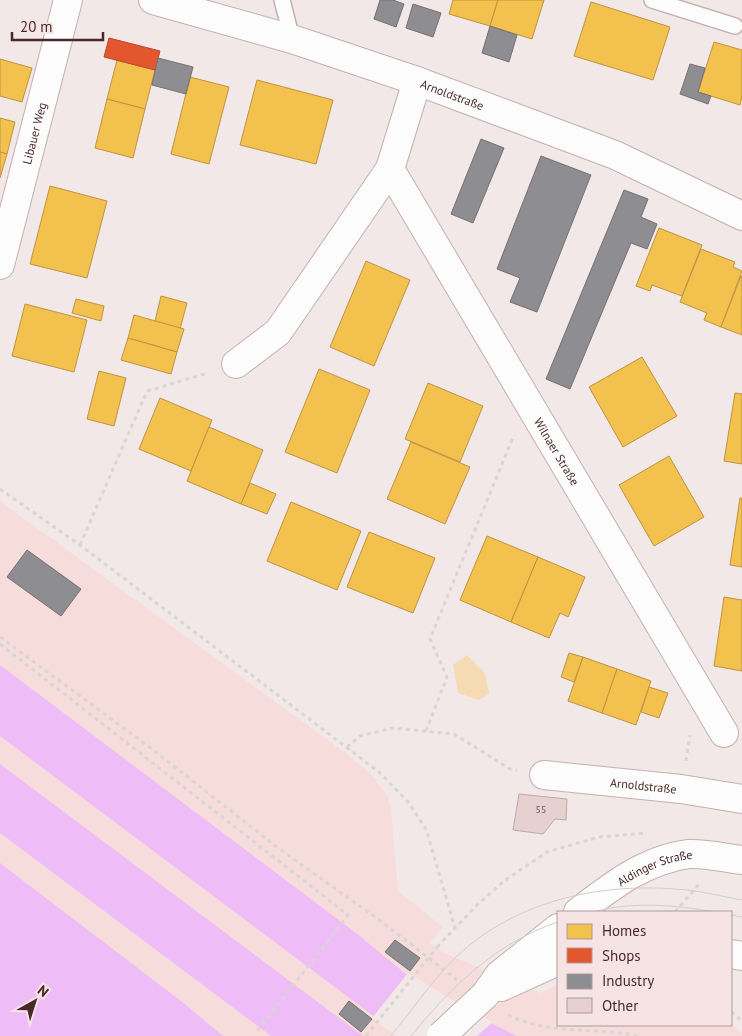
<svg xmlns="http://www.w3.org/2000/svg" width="742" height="1036" font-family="'PT Sans',sans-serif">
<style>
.built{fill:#f6dddc}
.green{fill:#f5dab3}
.water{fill:#eebdf7}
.pier{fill:#f2e8e8}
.homes{fill:#f2c14e;stroke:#bf9343}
.shops{fill:#e4572e;stroke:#b5492c}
.industry{fill:#8d8d92;stroke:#786f72}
.building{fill:#e6d0d0;stroke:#bdaaaa}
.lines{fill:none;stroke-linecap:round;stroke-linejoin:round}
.service-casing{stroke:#c4b0b0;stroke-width:18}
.minor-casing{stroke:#c4b0b0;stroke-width:30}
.secondary-casing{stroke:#c4b0b0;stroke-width:30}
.path{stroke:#dad5d5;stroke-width:3;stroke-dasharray:4 4;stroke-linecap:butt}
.service{stroke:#fdfcfc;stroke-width:15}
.minor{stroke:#fdfcfc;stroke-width:28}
.secondary{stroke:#fdfcfc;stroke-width:28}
.tram{stroke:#d3cece;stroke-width:1}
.secondary-bridge-casing{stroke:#c4b0b0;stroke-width:30;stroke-linecap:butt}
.path-bridge{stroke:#dad5d5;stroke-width:3;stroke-dasharray:4 4;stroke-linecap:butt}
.secondary-bridge{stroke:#fdfcfc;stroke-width:28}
.labels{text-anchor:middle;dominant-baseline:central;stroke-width:5;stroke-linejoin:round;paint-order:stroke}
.number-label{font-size:10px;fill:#705353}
.street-label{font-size:12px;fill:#482828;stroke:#f6e4e4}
</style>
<rect width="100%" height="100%" fill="#f2e8e8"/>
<polygon class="built" points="0,501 347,754 371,774 387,795 391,810 398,891 443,927 430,943 442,952 540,993 558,985 558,1025 731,1024 742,1033 742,1036 223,1036 181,1001 0,863"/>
<polygon class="green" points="467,655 485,673 489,694 479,700 458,693 453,665"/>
<g class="water">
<polygon points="0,665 356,933 412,979 461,1008 517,1036 400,1036 0,736"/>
<polygon points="0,764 363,1036 271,1036 0,833"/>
<polygon points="0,863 181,1001 223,1036 0,1036"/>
</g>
<polygon class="pier" points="408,973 462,1006 493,1022 477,1036 396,1036 372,1018"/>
<g class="homes">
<polygon points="453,0 498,0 490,26 449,14"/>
<polygon points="498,0 544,0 532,39 490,26"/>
<polygon points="591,2 670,27 653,80 574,56"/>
<polygon points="714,42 742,50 742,97 740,105 698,92"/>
<polygon points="0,59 32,68 22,102 0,96"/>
<polygon points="117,60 155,70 145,109 107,99"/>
<polygon points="190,77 229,87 209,164 171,154"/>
<polygon points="257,80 333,100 316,164 240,145"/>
<polygon points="107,99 145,109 133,158 95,148"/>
<polygon points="0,118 15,122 7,154 0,152"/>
<polygon points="0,152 7,154 0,178"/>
<polygon points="50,186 107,201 87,278 30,264"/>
<polygon points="659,228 702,245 682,296 652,285 650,291 636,286"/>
<polygon points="701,249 735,262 733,267 742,271 721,327 704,320 707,313 680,302"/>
<polygon points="366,261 410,280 374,366 330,347"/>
<polygon points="741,276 742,276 742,335 721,327"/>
<polygon points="161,296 187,303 180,329 155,321"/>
<polygon points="76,299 104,306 101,321 72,313"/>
<polygon points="25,304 87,320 74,372 12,356"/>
<polygon points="134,315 184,329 177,352 128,338"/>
<polygon points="128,338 177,352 171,374 121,360"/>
<polygon points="642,357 677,416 623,447 589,387"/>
<polygon points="319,369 370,390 337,473 285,452"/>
<polygon points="99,371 126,378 114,426 87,419"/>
<polygon points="428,383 483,406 460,462 405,439"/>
<polygon points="735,393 742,394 742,464 724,461"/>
<polygon points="160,398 212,420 191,471 139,449"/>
<polygon points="209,427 263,450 241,504 187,481"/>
<polygon points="411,442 470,467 445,524 387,499"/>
<polygon points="669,456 704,517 654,546 619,485"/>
<polygon points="250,483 276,494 267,514 241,504"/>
<polygon points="740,498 742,498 742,567 730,565"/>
<polygon points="291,502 361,531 337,590 267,561"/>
<polygon points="369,532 435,558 413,613 347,587"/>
<polygon points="487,536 538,557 511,622 460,600"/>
<polygon points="538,557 585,577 568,617 560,613 549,638 511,622"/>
<polygon points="724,597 742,600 742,671 714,666"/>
<polygon points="569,653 583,657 574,682 561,677"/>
<polygon points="583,657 617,669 602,713 568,701"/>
<polygon points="617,669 651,681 636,725 602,713"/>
<polygon points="649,687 668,693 659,718 641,712"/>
</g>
<polygon class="shops" points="109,38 160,51 155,70 104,57"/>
<g class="industry">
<polygon points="380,0 393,0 404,4 396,27 374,19"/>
<polygon points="413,4 441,13 433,37 406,28"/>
<polygon points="490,26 517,35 509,62 482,53"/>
<polygon points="158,58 193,67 186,94 152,85"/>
<polygon points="690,64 705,68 698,92 711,96 708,104 680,94"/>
<polygon points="481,139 504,148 473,223 451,214"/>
<polygon points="541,156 591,175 537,312 510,302 520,278 497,269"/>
<polygon points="624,190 648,199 641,217 657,224 647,249 631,243 570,389 546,379"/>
<polygon points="27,550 81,589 61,616 7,577"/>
<polygon points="395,940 420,958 410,971 385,952"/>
<polygon points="349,1001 372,1019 361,1032 339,1014"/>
</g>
<polygon class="building" points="519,794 567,799 566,820 555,819 543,834 513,830"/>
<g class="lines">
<defs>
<g id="service">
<polyline points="282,0 292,39"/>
<polyline points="652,0 735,26"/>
</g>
<g id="minor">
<path id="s1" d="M153,0L292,39L417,81L527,122L615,155L742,216"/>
<path id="s2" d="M390,169L724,733"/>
<path id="s3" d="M0,265L68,0"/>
<polyline points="236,364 278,332 390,169 417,81"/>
<path id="s4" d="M544,775L681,789L742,799"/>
</g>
<g id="secondary">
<path id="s5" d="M578,912C610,887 646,859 689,854C705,853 725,858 742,860"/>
<polyline points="731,954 742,956"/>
<polyline points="501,987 558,961"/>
<polyline points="485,995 499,975 558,928"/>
</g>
</defs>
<use href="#service" class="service-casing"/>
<use href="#minor" class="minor-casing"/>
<use href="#secondary" class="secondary-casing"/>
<g class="path">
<polyline points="0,489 80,545 379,772 409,803 426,829 455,928"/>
<polyline points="80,545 147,391 208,373"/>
<polyline points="0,637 152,749 278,848 378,919 457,980"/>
<polyline points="0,644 348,915 256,1033"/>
<polyline points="426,731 447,677 430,639 514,435"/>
<polyline points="347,747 360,736 393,728 454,734 510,769 517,770"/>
<polyline points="686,761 690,735"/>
<polyline points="675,912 700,883"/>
<polyline points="437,947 476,906 504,881 547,852 599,837 646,833"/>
<polyline points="731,1012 742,1021"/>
<path d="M508,1015C553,1036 591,1026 638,1036"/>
</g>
<use href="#service" class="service"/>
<use href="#minor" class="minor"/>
<use href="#secondary" class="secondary"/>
<g class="tram">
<path d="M593,912C632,901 675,905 715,912"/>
<polyline points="731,915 742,917"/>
<path d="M391,1036C412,1010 432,981 456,957C514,902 596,883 675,889C697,890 720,896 742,900"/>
<path d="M411,1036C451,987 497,942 558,922"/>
</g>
<defs>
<polyline id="secondary-bridge" points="441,1036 485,995"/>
</defs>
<use href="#secondary-bridge" class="secondary-bridge-casing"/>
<polyline class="path-bridge" points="366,1036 437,947"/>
<use href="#secondary-bridge" class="secondary-bridge"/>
</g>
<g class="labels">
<g class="number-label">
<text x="541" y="809">55</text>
</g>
<g class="street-label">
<text stroke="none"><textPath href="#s1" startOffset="314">Arnoldstraße</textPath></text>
<text stroke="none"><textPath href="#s3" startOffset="136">Libauer Weg</textPath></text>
<text stroke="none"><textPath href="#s2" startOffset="328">Wilnaer Straße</textPath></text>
<text stroke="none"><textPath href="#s4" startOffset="100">Arnoldstraße</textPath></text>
<text stroke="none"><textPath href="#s5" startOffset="90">Aldinger Straße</textPath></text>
</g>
</g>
<rect x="557" y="911" width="175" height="115" fill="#f6e4e4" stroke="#b09999"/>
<rect x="567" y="924" width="25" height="15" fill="#f2c14e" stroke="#b09999"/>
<text x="602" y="936" font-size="15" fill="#482828">Homes</text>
<rect x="567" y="948" width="25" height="15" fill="#e4572e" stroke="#b09999"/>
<text x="602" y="961" font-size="15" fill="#482828">Shops</text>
<rect x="567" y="974" width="25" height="15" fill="#8d8d92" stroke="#b09999"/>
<text x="602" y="986" font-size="15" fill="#482828">Industry</text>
<rect x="567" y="998" width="25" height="15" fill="#e6d0d0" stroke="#b09999"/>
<text x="602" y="1011" font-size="15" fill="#482828">Other</text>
<g transform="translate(35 1001) rotate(39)" stroke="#f6e4e4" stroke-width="4" paint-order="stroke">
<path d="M0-4L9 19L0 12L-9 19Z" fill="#482828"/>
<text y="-8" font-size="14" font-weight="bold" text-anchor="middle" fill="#482828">N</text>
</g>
<path d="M12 32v8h91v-8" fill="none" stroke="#482828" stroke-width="2.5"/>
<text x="20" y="32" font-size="15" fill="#482828" stroke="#f6e4e4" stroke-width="4" paint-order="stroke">20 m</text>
</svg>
